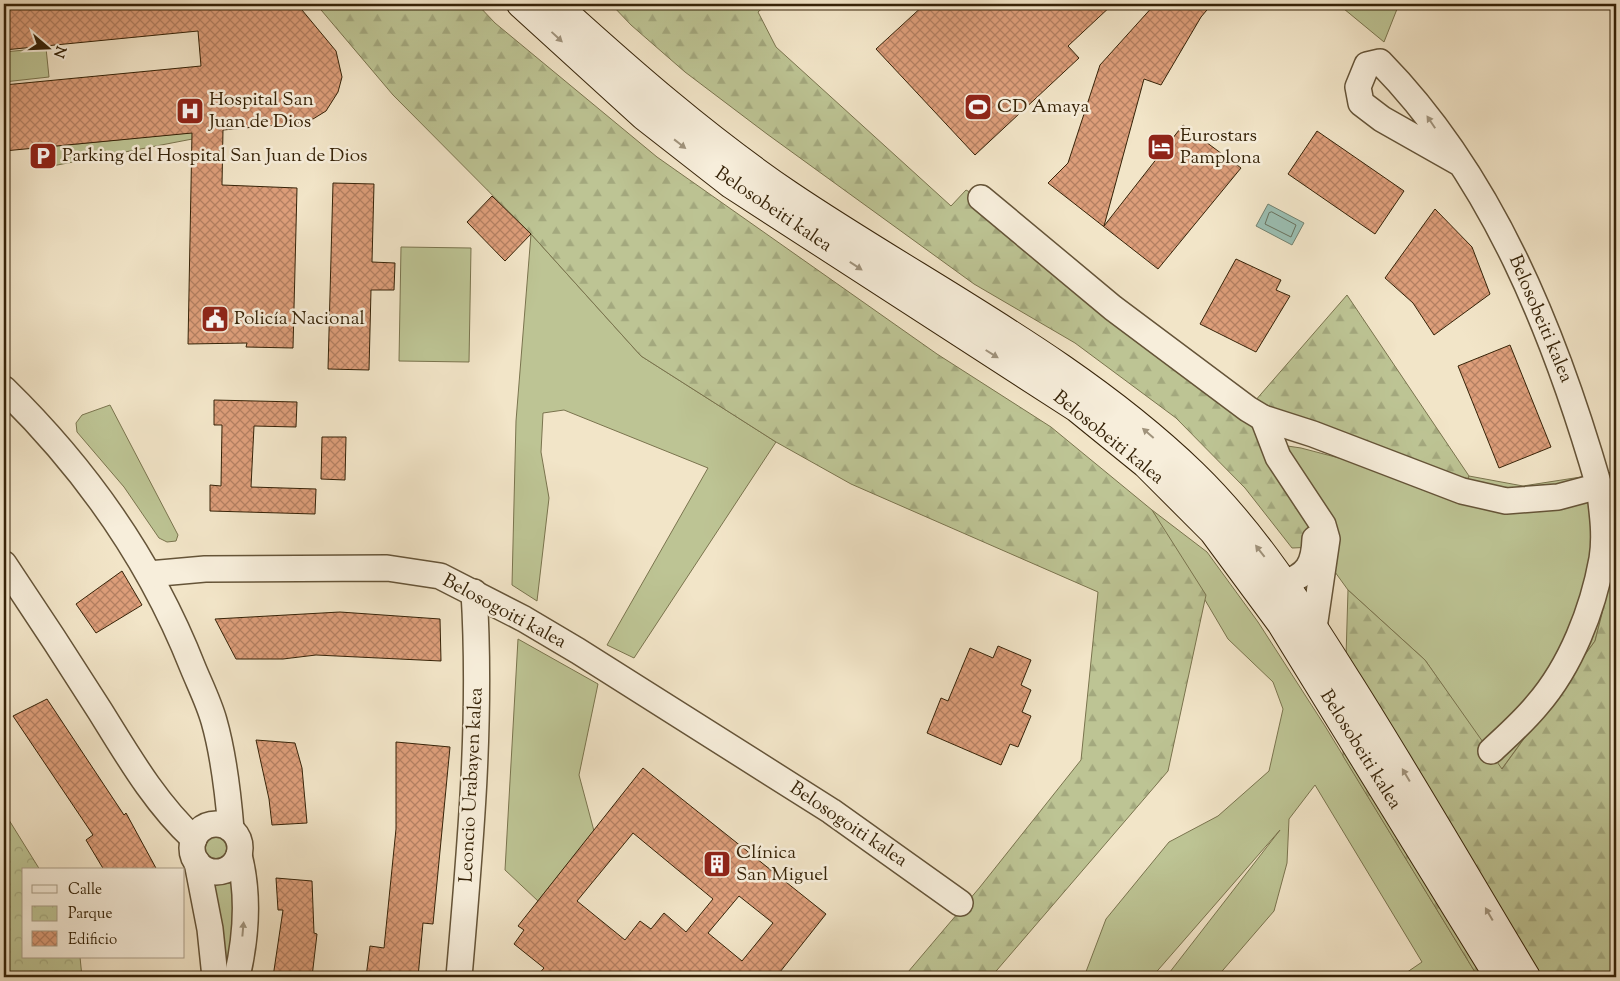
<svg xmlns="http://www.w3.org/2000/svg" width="1620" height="981" font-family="'Sorts Mill Goudy',serif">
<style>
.grass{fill:#bdc494;stroke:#7a744e}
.forest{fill:url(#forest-firs);stroke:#7a744e}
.park{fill:url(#park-crowns);stroke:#7a744e}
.water{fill:#9bbfb3;stroke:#73816f}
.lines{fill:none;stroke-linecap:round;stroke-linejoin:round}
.shore{stroke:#68715e;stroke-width:1}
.building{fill:url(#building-cross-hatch);stroke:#362308;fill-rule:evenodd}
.minor-casing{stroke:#655438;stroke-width:28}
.secondary-casing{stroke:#362308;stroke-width:30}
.minor{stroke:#f7eedb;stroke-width:25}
.secondary{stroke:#f7eedb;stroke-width:28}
.oneway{fill:#a0937c}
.labels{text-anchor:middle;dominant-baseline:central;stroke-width:5;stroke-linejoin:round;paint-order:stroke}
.poi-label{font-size:19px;fill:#362308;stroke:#f7eedb;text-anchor:start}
.street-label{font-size:19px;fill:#362308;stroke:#f7eedb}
</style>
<defs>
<pattern id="forest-firs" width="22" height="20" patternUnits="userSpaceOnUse" patternTransform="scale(1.25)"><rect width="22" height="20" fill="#bdc494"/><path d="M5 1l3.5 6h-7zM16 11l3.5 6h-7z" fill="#a3a87e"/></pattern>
<pattern id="park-crowns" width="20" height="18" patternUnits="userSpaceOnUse" patternTransform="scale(1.25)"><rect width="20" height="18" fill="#bdc494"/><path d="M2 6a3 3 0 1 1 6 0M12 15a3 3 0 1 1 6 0" fill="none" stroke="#a3a87e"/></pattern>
<pattern id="building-cross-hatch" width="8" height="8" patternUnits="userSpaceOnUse" patternTransform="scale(1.25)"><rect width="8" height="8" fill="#dd9e7a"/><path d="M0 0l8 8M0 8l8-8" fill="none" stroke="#b48062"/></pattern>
</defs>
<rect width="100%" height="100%" fill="#f2e5c8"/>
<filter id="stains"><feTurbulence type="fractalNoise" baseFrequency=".004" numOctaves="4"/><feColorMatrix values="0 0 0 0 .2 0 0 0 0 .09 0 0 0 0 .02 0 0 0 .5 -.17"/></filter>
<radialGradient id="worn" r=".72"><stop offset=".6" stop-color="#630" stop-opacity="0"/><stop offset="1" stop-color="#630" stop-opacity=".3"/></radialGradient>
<g class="grass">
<polygon points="1338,4 1399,4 1384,42"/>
<polygon points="46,48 49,77 4,82 4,52"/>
<polygon points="208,131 208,136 47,167 46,147"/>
<polygon points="531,234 641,356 776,442 634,658 607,645 708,468 564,410 543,413 541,452 549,498 537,601 512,585 516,421"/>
<polygon points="401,247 471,248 469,362 399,361"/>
<polygon points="110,405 178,535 176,541 167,542 159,538 124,487 77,432 76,423 82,415"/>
<polygon points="1274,444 1301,448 1461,490 1469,476 1523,486 1613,472 1616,491 1616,559 1595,641 1501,770 1425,660 1348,590 1317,547"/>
<polygon points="1152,510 1207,552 1258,622 1325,726 1478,977 1400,977 1422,962 1315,785 1289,819 1287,863 1274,911 1217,977 1166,977 1280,830 1152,977 1084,977 1106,919 1169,842 1218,816 1269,771 1283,709 1273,682 1228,639"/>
<polygon points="518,639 598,684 579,775 594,831 538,901 505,870"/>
<circle cx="216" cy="848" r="13"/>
<polygon points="234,883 237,917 229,973 223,976 210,885"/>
</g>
<g class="forest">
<polygon points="316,4 477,4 495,23 657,157 937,354 1051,427 1152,510 1206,595 1168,771 991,977 911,977 908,972 980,887 1081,760 1098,592 851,484 776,442 641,356 531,234 393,95"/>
<polygon points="611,4 767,4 758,12 776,47 951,206 966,190 981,198 1248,409 1347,295 1469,476 1462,491 1264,418 1316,537 1317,547 1292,548 1245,488 1176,418 1075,343 974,284 767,134 685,72 631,25"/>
<polygon points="1616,559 1616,977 1478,977 1343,756 1348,590 1425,660 1502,769 1595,641"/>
</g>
<polygon class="park" points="4,812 40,870 24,870 24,957 80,957 82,977 4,977"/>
<polygon class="water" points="1268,204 1304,223 1292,245 1256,226"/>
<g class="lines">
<polygon class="shore" points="1272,212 1296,225 1291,237 1265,224 1269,213"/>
</g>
<g class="building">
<polygon points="4,4 297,4 336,51 342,77 338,92 326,111 313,119 298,123 223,130 222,185 297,188 293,348 246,347 247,343 188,344 192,133 4,151 4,85 201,66 198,31 4,50"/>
<polygon points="925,4 1113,4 1068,46 1079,58 975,155 876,49"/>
<polygon points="1155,4 1212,4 1201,17 1161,85 1144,79 1104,226 1183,125 1241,168 1158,269 1048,183 1068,163 1100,65"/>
<polygon points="1317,131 1404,191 1375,234 1288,174"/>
<polygon points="333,183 374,184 372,262 395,263 394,290 371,290 369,370 328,369"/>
<polygon points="492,196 531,234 505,261 467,222"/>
<polygon points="1435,209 1472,247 1490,294 1434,335 1413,303 1385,278"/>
<polygon points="1236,259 1281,280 1276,290 1290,296 1256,352 1200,324"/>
<polygon points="1510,345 1551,447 1499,468 1458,366"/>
<polygon points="214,400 297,402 296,427 254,426 251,487 316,489 315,514 210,511 210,485 221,486 222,425 214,425"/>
<polygon points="322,437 346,437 345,480 321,479"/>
<polygon points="122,571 142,605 96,633 76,604"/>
<polygon points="340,612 440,619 441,661 316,655 283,659 236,659 215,619"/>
<polygon points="998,646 1031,660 1021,685 1031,690 1022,712 1031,716 1018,747 1010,744 1001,765 927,733 941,698 948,701 970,648 993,658"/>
<polygon points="47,699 124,815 126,813 157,870 104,870 86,840 93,835 13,716"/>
<polygon points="256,740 295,743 302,768 307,823 272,825 269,799"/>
<polygon points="396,742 450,747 433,924 423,923 418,977 366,977 370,946 384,948 396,829"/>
<path d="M643,768L826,914L776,977H536L544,968L514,944L524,930L518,926ZM633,833L713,899L686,932L664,913L651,929L640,921L625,940L577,901ZM739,896L773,923L742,961L708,933Z"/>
<polygon points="276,878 312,881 314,933 317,934 312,977 273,977 283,910 278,910"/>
</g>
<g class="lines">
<defs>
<g id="minor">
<path d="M981,198L1113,308L1248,409L1263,418L1313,434L1462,491L1506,501L1558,497L1599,486C1555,334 1493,177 1380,62L1367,65L1358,87L1361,103L1382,119L1458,162"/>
<path d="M4,389C86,469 151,561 193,668C200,685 209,703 214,721C224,756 228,793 231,829"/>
<polyline points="1263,418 1278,457 1323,525 1327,539 1314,628"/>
<path d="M4,564C37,613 69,662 100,711C128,756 155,803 194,839"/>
<polyline points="149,574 205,569 387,568 440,576 524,619 578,651 831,811 960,903"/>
<path d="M1284,583C1308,575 1314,564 1315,539"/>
<path d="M1491,751C1507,736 1523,722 1537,705C1571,666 1593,609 1602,559C1606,535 1602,510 1599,486"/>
<circle cx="216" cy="848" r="24"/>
<polyline points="197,862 210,929 215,977"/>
<path d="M237,977C246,938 249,894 239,855"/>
<path d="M459,977C470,849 482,721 474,592"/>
</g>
<g id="secondary">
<polyline points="521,4 644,116 731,184 1077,408 1146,464 1213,531 1281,623 1499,977"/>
<path d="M555,4C630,72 705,138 789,195C924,286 1075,360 1193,474C1256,535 1302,609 1348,682C1410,780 1467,879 1526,977"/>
</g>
</defs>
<use href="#minor" class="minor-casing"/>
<use href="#secondary" class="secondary-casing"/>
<use href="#minor" class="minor"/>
<use href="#secondary" class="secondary"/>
</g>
<defs><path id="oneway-solid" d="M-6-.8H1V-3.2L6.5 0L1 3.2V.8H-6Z" transform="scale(1.25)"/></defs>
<g class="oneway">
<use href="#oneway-solid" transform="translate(557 37) rotate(43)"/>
<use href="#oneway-solid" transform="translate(1431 122) rotate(-124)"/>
<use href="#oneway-solid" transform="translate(680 144) rotate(38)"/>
<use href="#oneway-solid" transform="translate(856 266) rotate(33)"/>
<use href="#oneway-solid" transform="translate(992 354) rotate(32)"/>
<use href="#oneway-solid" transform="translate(1148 433) rotate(-139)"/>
<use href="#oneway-solid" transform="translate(1260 551) rotate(-128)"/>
<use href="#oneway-solid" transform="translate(1406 775) rotate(-121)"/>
<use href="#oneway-solid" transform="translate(1489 914) rotate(-120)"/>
<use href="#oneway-solid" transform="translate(243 929) rotate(-85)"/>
</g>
<defs>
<symbol id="stadium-square" viewBox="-11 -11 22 22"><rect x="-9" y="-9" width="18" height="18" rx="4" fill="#8f2418" stroke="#f7eedb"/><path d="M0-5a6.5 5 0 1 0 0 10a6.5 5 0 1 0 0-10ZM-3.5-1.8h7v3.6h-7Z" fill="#fff"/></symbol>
<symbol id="hospital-square" viewBox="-11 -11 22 22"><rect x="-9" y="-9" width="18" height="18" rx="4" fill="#8f2418" stroke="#f7eedb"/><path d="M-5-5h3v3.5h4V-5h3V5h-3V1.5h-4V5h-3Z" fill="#fff"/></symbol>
<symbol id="hotel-square" viewBox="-11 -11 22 22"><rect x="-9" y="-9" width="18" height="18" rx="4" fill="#8f2418" stroke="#f7eedb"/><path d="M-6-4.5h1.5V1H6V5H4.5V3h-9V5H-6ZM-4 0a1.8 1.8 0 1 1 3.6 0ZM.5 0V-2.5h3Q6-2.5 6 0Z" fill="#fff"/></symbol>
<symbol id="parking-square" viewBox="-11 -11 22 22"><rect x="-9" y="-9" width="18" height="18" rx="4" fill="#8f2418" stroke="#f7eedb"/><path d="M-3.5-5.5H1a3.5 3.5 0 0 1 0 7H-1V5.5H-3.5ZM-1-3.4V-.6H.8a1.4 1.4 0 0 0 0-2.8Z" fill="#fff"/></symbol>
<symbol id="civic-square" viewBox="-11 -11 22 22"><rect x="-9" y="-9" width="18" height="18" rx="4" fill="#8f2418" stroke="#f7eedb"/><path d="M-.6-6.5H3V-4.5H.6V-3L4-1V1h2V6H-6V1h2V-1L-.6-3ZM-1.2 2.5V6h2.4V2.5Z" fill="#fff"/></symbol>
<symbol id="building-square" viewBox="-11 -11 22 22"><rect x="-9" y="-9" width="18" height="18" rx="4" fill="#8f2418" stroke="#f7eedb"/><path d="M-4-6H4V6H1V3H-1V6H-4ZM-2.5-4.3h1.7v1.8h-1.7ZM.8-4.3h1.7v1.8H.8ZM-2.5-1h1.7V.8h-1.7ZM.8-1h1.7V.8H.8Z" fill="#fff"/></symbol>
</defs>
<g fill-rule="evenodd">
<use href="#stadium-square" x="962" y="91" width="32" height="32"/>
<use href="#hospital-square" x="174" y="95" width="32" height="32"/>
<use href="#hotel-square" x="1145" y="131" width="32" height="32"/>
<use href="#parking-square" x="27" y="140" width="32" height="32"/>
<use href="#civic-square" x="199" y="303" width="32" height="32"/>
<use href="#building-square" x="701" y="848" width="32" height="32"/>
</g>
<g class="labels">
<g class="poi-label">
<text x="209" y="100">Hospital San<tspan x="209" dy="22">Juan de Dios</tspan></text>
<text x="997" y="107">CD Amaya</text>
<text x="1180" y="136">Eurostars<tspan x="1180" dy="22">Pamplona</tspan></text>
<text x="62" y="156">Parking del Hospital San Juan de Dios</text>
<text x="234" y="319">Policía Nacional</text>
<text x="736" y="853">Clínica<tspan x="736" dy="22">San Miguel</tspan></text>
</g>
<g class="street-label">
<text transform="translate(773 210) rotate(34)">Belosobeiti kalea</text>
<text transform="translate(1540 319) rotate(67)">Belosobeiti kalea</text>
<text transform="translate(1108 438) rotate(39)">Belosobeiti kalea</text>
<text transform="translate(504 612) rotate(28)">Belosogoiti kalea</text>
<text transform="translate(1360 750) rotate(58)">Belosobeiti kalea</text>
<text transform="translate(472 785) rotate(-87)">Leoncio Urabayen kalea</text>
<text transform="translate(848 825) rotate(34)">Belosogoiti kalea</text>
</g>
</g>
<rect width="1620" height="981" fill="none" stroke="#f2e5c8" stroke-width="20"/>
<rect x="5" y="5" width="1610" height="971" fill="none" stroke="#362308" stroke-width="2.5"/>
<rect x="10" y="10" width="1600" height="961" fill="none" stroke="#362308"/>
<rect x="22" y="868" width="162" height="90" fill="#f7eedb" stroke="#aa9d87"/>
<rect x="32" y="885" width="25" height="8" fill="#f7eedb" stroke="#aa9d87"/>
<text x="68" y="894" font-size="15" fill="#362308">Calle</text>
<rect x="32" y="906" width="25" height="15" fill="url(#park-crowns)" stroke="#aa9d87"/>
<text x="68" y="918" font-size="15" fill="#362308">Parque</text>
<rect x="32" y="931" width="25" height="15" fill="url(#building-cross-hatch)" stroke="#aa9d87"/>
<text x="68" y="944" font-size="15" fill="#362308">Edificio</text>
<g transform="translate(48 48) rotate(109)" stroke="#f7eedb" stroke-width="4" paint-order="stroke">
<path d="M0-4L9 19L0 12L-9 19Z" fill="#362308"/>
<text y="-8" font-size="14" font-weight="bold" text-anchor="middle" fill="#362308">N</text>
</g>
<rect width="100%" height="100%" filter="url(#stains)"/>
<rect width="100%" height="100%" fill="url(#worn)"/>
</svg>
